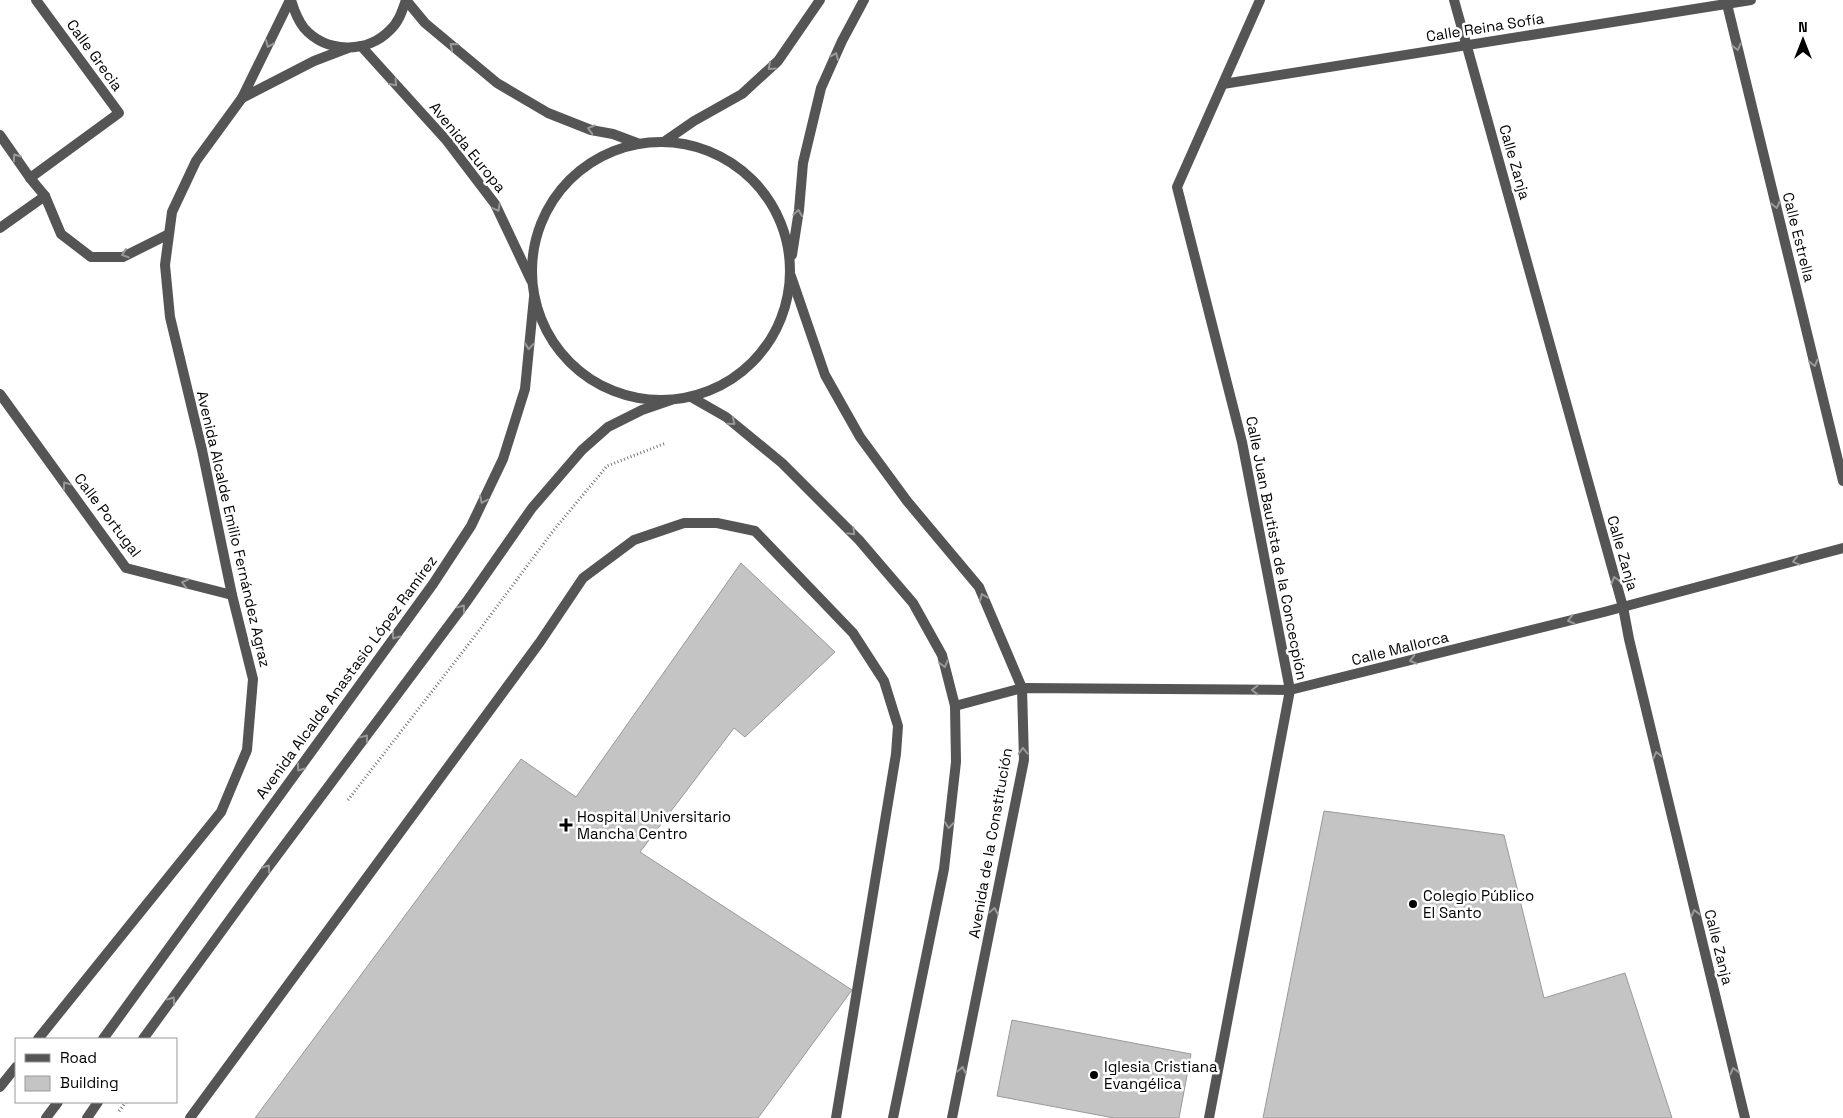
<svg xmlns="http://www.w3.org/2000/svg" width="1843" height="1118" font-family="'Space Grotesk',sans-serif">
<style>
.building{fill:#c4c4c4;stroke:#999}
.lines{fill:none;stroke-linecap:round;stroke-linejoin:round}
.path{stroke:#777;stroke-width:3;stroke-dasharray:1 2.5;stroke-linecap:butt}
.service{stroke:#555;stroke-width:10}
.pedestrian{stroke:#555;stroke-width:10}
.minor{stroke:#555;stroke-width:10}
.tertiary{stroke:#555;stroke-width:10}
.oneway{stroke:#999}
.poi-dot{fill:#000;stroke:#fff;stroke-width:2}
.labels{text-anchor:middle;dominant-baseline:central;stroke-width:5;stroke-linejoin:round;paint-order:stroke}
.street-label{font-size:15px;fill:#000;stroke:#fff}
.poi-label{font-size:15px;fill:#000;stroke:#fff;text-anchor:start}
</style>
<rect width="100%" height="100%" fill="#fff"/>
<g class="building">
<polygon points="741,563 835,652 745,737 734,728 640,852 852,990 758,1118 255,1118 521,759 576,797"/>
<polygon points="1324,811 1504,835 1544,998 1625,973 1672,1118 1263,1118"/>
<polygon points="1012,1020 1191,1054 1179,1118 1114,1118 997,1096"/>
</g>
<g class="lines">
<g class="path">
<polyline points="348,800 478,632 553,531 607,466 666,443"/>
<polyline points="119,1111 126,1102"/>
</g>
<polyline class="service" points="190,1118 540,642 583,578 634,540 684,523 717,523 755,531 853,633 884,681 898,726 896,754 836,1118"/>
<polyline class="pedestrian" points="30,178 119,113 36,0"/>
<g class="minor">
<polyline points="290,0 242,98 314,61 348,48"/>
<path d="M291,0C294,10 297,19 304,28C326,53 367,54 390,30C399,22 402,11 406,0"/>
<polyline points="406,0 425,23 497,83 548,113 591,130 613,134 637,143"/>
<polyline points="1454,0 1623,607 1629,639 1745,1118"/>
<polyline points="1726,0 1843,481"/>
<polyline points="361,46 447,141 495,204 531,280"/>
<polyline points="1223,84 1751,0"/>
<polyline points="0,135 30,178 45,196 61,234 91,257 123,257 169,234"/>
<polyline points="0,228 45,196"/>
<polyline points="791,276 825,375 860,437 907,501 979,587 1022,688 1024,760 952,1118"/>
<polyline points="0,394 126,568 232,595"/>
<polyline points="691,397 726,417 782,463 859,540 913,603 942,655 955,706 956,762 944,869 893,1118"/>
<polyline points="955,706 1022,688 1290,690 1604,612 1843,548"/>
<polyline points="38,1039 221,812 247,750 253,679 232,595 202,450 170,317 165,265 172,212 196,161 242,98"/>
<polyline points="0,1087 16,1067"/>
<polyline points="1209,1118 1290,690 1242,442 1177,187 1260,0"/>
</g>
<g class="tertiary">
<polyline points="665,141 694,121 742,94 778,61 820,0"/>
<circle cx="661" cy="271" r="129"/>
<polyline points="792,255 799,210 803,163 821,88 842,41 864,0"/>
<polyline points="103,1039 433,584 471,526 503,459 525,389 534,297"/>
<polyline points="143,1039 266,870 467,601 532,508 582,450 608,427 642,410 671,400"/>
<polyline points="46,1118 58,1102"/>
<polyline points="87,1118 98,1102"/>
</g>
</g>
<defs><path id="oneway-chevron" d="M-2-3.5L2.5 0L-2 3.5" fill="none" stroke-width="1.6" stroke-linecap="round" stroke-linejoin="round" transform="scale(1.25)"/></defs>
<g class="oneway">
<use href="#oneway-chevron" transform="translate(269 44) rotate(114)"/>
<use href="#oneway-chevron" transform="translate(453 46) rotate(-141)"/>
<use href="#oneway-chevron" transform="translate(1737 47) rotate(76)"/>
<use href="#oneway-chevron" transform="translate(835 56) rotate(-66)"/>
<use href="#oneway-chevron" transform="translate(771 67) rotate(138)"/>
<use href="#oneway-chevron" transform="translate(394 83) rotate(48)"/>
<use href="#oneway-chevron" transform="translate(591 129) rotate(-164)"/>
<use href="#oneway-chevron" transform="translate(16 157) rotate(-125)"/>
<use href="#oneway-chevron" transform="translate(1776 205) rotate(76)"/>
<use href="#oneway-chevron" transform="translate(497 208) rotate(61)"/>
<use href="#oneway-chevron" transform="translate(798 213) rotate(-82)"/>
<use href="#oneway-chevron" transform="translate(125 254) rotate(162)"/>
<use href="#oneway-chevron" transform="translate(529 346) rotate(95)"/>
<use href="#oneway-chevron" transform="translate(1814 363) rotate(76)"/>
<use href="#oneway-chevron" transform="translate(732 422) rotate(39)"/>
<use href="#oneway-chevron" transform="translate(66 485) rotate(-126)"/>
<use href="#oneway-chevron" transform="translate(483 500) rotate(116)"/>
<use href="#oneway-chevron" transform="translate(852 532) rotate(45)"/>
<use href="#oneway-chevron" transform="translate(1796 561) rotate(165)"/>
<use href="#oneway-chevron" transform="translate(1615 580) rotate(-106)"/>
<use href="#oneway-chevron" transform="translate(185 583) rotate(-166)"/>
<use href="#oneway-chevron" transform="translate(983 597) rotate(-113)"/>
<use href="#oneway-chevron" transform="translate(462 608) rotate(-53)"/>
<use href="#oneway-chevron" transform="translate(1571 620) rotate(166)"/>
<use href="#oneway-chevron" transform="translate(395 636) rotate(126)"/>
<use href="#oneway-chevron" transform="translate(1413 660) rotate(166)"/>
<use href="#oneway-chevron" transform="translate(944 664) rotate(75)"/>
<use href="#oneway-chevron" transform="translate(1255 690) rotate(-180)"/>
<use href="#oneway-chevron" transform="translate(365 738) rotate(-53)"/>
<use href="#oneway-chevron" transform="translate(1023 751) rotate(-91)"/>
<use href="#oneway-chevron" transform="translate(1657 755) rotate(-104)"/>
<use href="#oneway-chevron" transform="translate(300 768) rotate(126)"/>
<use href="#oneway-chevron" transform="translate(949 825) rotate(96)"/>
<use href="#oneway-chevron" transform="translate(267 868) rotate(-54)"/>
<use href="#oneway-chevron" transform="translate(994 911) rotate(-79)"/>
<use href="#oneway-chevron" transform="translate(1695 913) rotate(-104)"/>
<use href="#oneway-chevron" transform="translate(172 1000) rotate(-54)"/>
<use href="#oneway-chevron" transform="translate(962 1070) rotate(-79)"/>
<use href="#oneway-chevron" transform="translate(1734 1071) rotate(-104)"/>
</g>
<g class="poi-dot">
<path d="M563.5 817.5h5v5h5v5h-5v5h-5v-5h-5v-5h5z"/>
<circle cx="1413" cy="904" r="5"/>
<circle cx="1094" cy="1075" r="5"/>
</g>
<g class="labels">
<g class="street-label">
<text transform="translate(1485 27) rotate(-9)">Calle Reina Sofía</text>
<text transform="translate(95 55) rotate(54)">Calle Grecia</text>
<text transform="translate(468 147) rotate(51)">Avenida Europa</text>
<text transform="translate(1515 162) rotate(74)">Calle Zanja</text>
<text transform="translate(1799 237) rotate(76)">Calle Estrella</text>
<text transform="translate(108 515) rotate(53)">Calle Portugal</text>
<text transform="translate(234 529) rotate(77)">Avenida Alcalde Emilio Fernández Agraz</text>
<text transform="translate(1277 548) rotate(79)">Calle Juan Bautista de la Concecpión</text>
<text transform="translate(1623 553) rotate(74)">Calle Zanja</text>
<text transform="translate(1400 648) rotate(-14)">Calle Mallorca</text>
<text transform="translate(346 677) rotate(-54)">Avenida Alcalde Anastasio López Ramírez</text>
<text transform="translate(990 843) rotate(-80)">Avenida de la Constitución</text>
<text transform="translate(1719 947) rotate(76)">Calle Zanja</text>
</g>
<g class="poi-label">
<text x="577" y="816">Hospital Universitario<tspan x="577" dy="17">Mancha Centro</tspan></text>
<text x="1423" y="895">Colegio Público<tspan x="1423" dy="17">El Santo</tspan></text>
<text x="1104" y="1066">Iglesia Cristiana<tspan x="1104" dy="17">Evangélica</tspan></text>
</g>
</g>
<rect x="15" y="1038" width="162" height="65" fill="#ffffff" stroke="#999999"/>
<rect x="25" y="1054" width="25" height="8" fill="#555555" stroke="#999999"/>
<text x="60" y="1063" font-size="15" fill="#000000">Road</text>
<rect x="25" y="1076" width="25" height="15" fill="#c4c4c4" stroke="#999999"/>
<text x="60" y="1088" font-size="15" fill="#000000">Building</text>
<g transform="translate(1803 40)" stroke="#ffffff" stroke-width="4" paint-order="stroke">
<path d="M0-4L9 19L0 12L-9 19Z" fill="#000000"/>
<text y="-8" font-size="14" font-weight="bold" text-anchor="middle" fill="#000000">N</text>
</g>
</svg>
